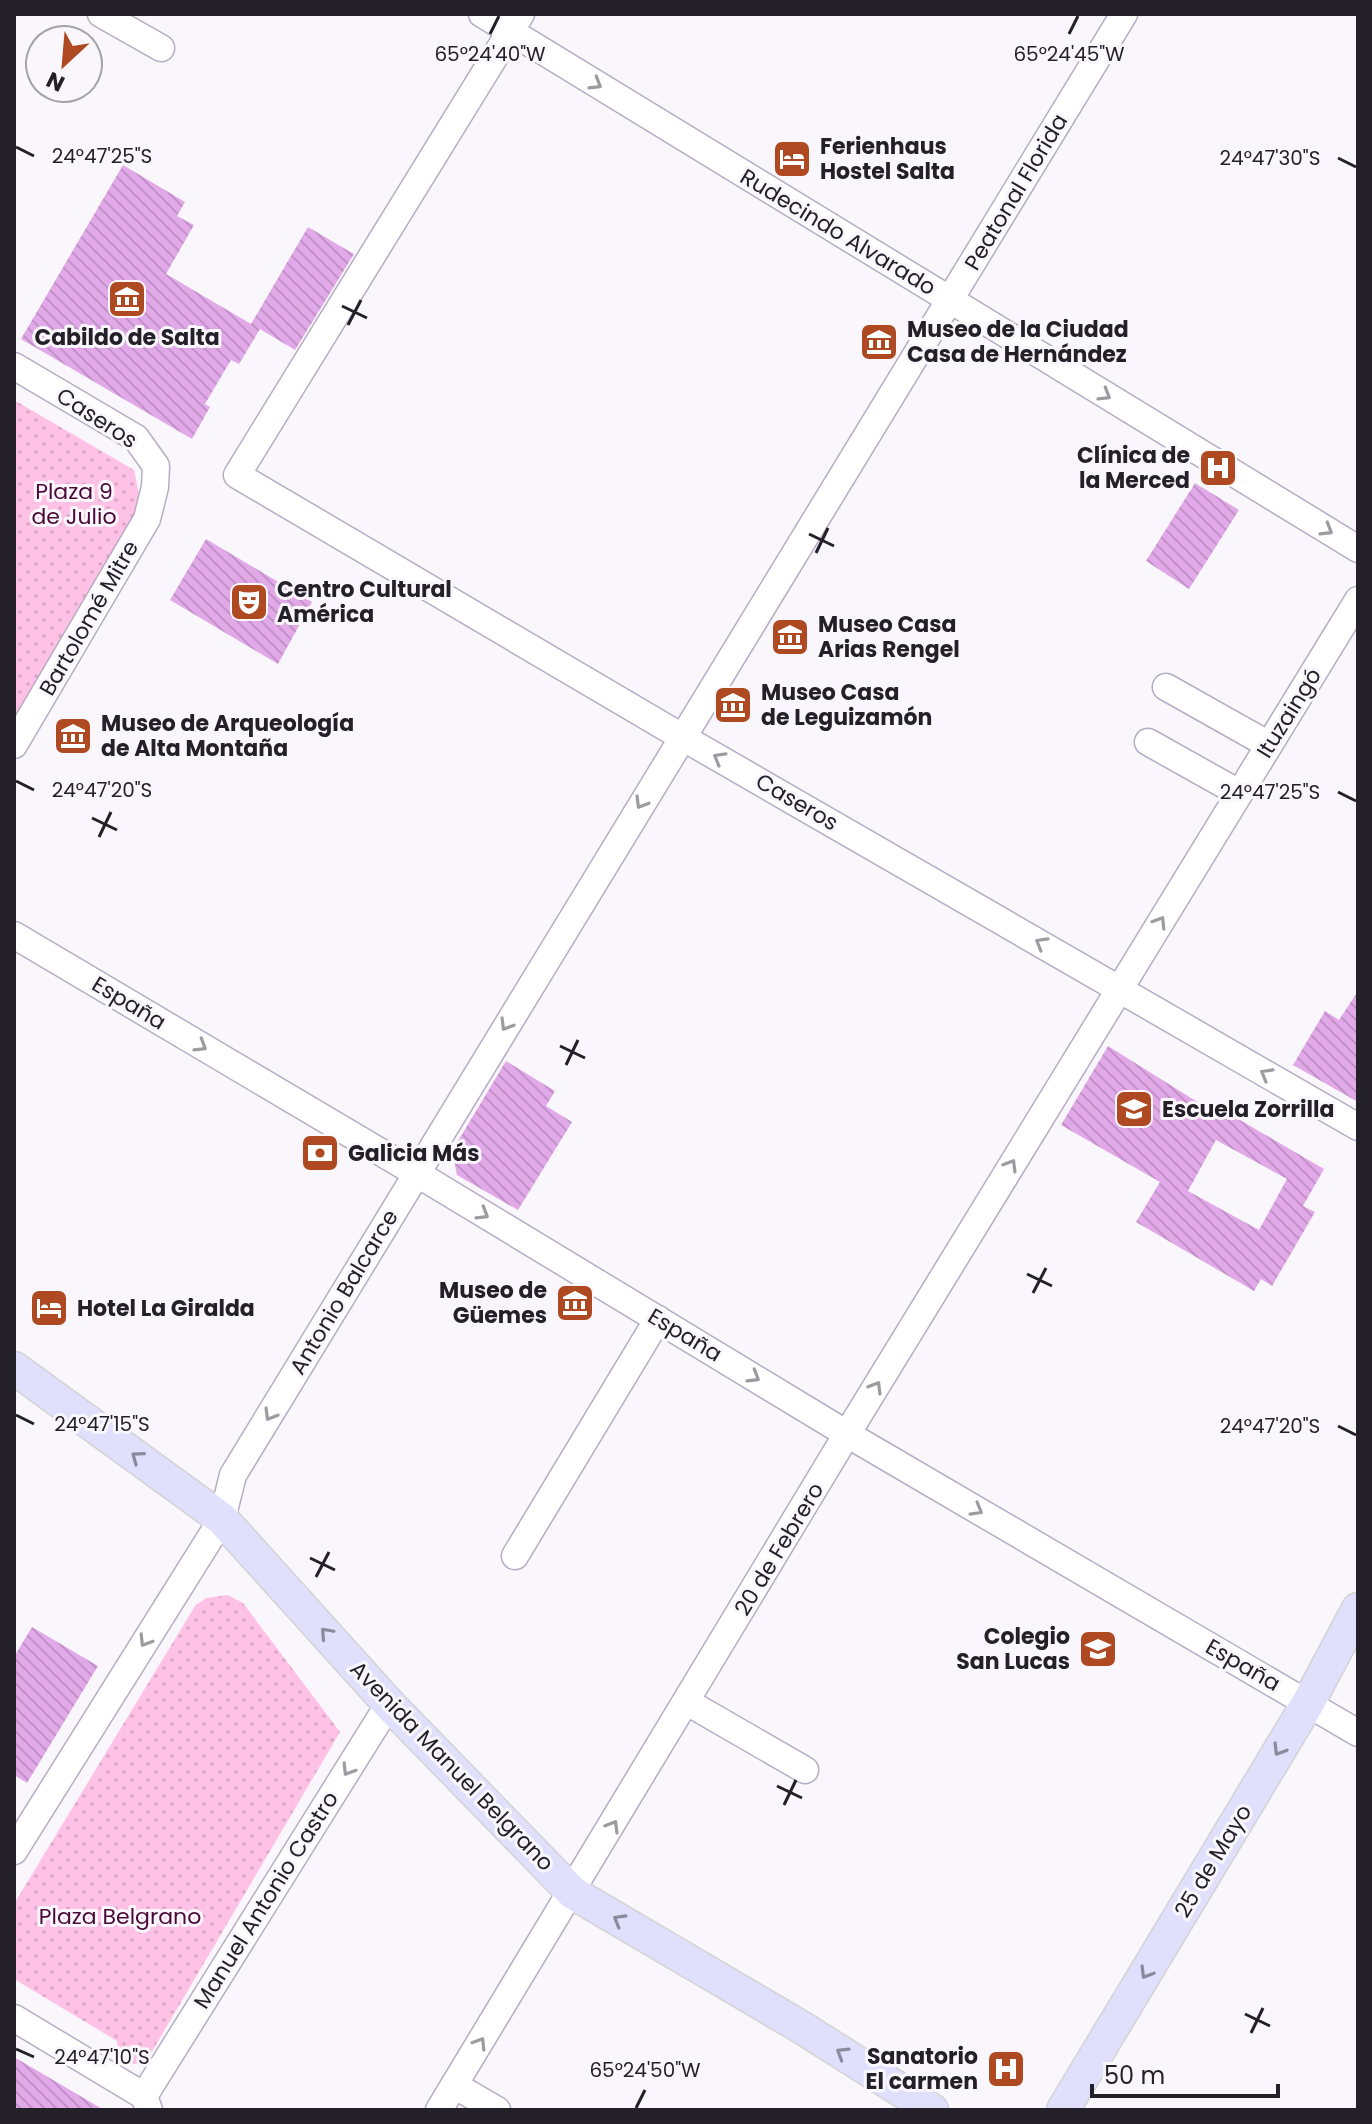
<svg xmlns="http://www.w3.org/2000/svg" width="1372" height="2124" font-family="Poppins,sans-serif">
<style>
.park{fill:url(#park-dots)}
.building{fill:url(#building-back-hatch);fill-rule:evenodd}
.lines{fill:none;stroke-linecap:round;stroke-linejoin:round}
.minor-casing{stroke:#b6acc4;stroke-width:29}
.major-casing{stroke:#d3d2d4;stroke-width:35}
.minor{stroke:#fff;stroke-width:26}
.major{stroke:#e0e0fc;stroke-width:32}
.oneway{stroke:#9c9b9f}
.oneway2{stroke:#8b8a9d}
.ticks{fill:none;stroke:#242029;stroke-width:3}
.labels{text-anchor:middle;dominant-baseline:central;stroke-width:6;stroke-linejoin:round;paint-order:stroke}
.poi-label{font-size:22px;font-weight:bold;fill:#242029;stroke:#f9f7fc;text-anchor:start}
.street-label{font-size:22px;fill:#242029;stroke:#f9f7fc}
.park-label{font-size:22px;fill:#4b0939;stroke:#f9f7fc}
.ticks-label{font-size:20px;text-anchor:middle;fill:#242029;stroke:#f9f7fc;stroke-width:6;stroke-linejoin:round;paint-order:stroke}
</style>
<defs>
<pattern id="park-dots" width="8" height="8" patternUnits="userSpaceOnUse" patternTransform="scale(2)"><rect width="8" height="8" fill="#ffc1e6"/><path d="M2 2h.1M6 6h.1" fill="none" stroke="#daa6c5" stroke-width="1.8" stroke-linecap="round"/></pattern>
<pattern id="building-back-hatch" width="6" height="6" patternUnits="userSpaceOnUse" patternTransform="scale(2)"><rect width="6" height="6" fill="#e2a9e9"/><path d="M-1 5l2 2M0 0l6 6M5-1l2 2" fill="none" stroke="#c291c8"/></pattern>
</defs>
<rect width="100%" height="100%" fill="#f9f7fc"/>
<g class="park">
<polygon points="14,400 134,470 141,505 14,721"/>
<path d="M228,1595L243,1603L340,1732L147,2060C136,2067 130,2064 119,2058L117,2041L14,1979V1904L195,1606L206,1598Z"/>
</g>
<g class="building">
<polygon points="123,165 185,202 177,216 194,225 166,274 251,324 308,227 354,254 295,350 260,329 239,364 231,360 205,404 210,407 192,439 21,339"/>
<polygon points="1195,483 1239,510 1189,589 1146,561"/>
<polygon points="206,539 312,602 278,664 170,600"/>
<polygon points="1358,991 1358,1102 1293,1065 1325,1011 1339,1020"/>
<path d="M1108,1046L1207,1108L1211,1103L1324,1169L1303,1206L1315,1212L1272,1286L1261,1279L1254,1291L1136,1222L1160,1182L1061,1125ZM1216,1140L1287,1179L1259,1230L1188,1191Z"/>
<polygon points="506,1061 555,1091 546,1106 572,1122 518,1210 457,1175 452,1151"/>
<polygon points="32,1627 98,1666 27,1783 14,1775 14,1657"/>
<polygon points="14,2057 104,2110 14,2110"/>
</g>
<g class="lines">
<defs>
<g id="minor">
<polyline points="101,14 161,48"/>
<polyline points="482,14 1358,549"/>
<polyline points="521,14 237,475 682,737 1358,1127"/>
<polyline points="14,366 136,438 156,466 155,487 147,519 14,745"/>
<polyline points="1166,687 1269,745"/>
<polyline points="1148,742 1239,793"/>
<polyline points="14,935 416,1173 847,1434 1358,1733"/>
<polyline points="515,1556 658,1319"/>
<polyline points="687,1702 805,1770"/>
<polyline points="14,1851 222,1519 233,1475 1124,14"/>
<polyline points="14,2018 144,2096 149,2110"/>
<polyline points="454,2085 497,2110"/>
<polyline points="144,2096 389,1704"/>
<polyline points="439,2110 847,1434 1358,600"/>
</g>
<g id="major">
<polyline points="14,1368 222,1519 389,1704 573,1893 801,2027 932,2110"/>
<polyline points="1063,2110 1308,1703 1358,1609"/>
</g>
</defs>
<use href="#minor" class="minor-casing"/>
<use href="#major" class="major-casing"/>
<use href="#minor" class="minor"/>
<use href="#major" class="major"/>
</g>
<defs><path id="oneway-chevron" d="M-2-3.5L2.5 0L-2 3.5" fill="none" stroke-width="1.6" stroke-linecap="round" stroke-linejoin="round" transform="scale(2)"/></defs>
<g class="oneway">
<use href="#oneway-chevron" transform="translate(596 84) rotate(31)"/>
<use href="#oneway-chevron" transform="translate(1105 395) rotate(31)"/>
<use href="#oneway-chevron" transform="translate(1327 530) rotate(31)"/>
<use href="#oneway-chevron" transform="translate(719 758) rotate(-150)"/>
<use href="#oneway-chevron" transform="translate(641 803) rotate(121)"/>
<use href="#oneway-chevron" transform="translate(1160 922) rotate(-58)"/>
<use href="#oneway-chevron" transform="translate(1041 943) rotate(-150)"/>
<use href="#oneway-chevron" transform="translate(506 1025) rotate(121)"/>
<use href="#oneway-chevron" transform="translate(201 1046) rotate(31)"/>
<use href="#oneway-chevron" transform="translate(1266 1074) rotate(-150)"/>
<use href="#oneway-chevron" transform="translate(1011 1165) rotate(-59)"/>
<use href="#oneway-chevron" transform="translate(483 1214) rotate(31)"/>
<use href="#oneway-chevron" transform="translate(754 1377) rotate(31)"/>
<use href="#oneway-chevron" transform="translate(876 1387) rotate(-59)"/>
<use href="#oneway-chevron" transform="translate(270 1415) rotate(121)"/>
<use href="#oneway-chevron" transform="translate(977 1510) rotate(30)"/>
<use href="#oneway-chevron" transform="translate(145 1641) rotate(122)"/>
<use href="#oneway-chevron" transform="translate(348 1770) rotate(122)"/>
<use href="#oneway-chevron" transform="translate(613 1826) rotate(-59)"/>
<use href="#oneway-chevron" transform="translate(480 2043) rotate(-58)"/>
</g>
<g class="oneway2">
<use href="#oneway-chevron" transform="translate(137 1457) rotate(-144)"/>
<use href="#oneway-chevron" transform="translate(326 1633) rotate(-132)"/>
<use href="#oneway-chevron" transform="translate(1279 1750) rotate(121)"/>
<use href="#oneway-chevron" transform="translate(619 1920) rotate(-150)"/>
<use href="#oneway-chevron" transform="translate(1146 1973) rotate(121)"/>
<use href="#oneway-chevron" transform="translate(842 2053) rotate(-148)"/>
</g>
<path class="ticks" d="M490,34L499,16M1069,34L1078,16M16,147L34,156M1338,158L1356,167M342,306L367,318M348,325L361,300M809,534L834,546M816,553L828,528M16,781L34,790M1338,792L1356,801M92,818L117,830M99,837L111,812M560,1046L585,1058M566,1065L578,1040M1027,1274L1052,1286M1033,1293L1046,1268M16,1415L34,1424M1338,1426L1356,1435M310,1558L335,1570M316,1577L329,1552M777,1786L802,1798M784,1805L796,1780M1245,2014L1270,2026M1251,2033L1263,2008M16,2049L34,2057M636,2108L645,2090"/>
<defs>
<symbol id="hotel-square" viewBox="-11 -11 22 22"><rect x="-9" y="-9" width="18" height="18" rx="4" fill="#af4921" stroke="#f9f7fc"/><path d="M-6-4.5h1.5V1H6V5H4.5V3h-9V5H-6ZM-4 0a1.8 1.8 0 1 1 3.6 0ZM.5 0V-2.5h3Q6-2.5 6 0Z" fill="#fff"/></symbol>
<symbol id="museum-square" viewBox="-11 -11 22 22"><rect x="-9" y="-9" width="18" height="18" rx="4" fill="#af4921" stroke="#f9f7fc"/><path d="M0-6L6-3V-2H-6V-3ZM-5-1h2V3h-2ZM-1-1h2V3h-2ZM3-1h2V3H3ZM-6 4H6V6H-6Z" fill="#fff"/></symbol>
<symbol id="hospital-square" viewBox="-11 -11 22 22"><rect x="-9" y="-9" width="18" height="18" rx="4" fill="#af4921" stroke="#f9f7fc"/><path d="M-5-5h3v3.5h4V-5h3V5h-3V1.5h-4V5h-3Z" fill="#fff"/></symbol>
<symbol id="theatre-square" viewBox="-11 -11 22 22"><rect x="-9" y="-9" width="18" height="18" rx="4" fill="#af4921" stroke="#f9f7fc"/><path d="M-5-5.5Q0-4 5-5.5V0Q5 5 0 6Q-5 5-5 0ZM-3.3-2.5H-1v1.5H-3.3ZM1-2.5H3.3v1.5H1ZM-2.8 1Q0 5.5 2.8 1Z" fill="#fff"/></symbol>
<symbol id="school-square" viewBox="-11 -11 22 22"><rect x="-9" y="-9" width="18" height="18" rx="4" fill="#af4921" stroke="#f9f7fc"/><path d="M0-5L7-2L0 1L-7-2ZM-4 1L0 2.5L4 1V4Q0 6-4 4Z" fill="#fff"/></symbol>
<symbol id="bank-square" viewBox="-11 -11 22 22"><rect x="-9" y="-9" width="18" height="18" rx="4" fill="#af4921" stroke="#f9f7fc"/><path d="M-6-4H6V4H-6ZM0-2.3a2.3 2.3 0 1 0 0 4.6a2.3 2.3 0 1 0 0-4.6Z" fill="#fff"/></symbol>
</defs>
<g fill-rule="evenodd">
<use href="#hotel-square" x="770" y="137" width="44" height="44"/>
<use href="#museum-square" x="105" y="277" width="44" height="44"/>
<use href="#museum-square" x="857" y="320" width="44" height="44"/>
<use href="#hospital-square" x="1196" y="446" width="44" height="44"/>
<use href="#theatre-square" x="227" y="580" width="44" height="44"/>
<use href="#museum-square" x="768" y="615" width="44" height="44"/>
<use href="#museum-square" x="711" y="683" width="44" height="44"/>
<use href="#museum-square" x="51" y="714" width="44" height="44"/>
<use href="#school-square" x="1112" y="1087" width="44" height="44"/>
<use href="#bank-square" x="298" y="1131" width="44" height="44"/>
<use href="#museum-square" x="553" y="1281" width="44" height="44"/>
<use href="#hotel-square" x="27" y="1286" width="44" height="44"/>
<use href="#school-square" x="1076" y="1627" width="44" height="44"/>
<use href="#hospital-square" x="984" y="2047" width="44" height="44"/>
</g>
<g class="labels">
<g class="poi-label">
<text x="820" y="146">Ferienhaus<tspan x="820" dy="25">Hostel Salta</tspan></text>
<text x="907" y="329">Museo de la Ciudad<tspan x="907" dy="25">Casa de Hernández</tspan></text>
<text x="127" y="337" text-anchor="middle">Cabildo de Salta</text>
<text x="1190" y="455" text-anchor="end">Clínica de<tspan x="1190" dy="25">la Merced</tspan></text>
<text x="277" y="589">Centro Cultural<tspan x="277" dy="25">América</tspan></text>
<text x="818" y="624">Museo Casa<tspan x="818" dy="25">Arias Rengel</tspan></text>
<text x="761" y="692">Museo Casa<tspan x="761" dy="25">de Leguizamón</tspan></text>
<text x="101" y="723">Museo de Arqueología<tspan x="101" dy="25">de Alta Montaña</tspan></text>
<text x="1162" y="1109">Escuela Zorrilla</text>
<text x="348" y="1153">Galicia Más</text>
<text x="547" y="1290" text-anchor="end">Museo de<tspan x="547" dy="25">Güemes</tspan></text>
<text x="77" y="1308">Hotel La Giralda</text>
<text x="1070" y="1636" text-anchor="end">Colegio<tspan x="1070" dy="25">San Lucas</tspan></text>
<text x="978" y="2056" text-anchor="end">Sanatorio<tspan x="978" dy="25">El carmen</tspan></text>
</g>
<g class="street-label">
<text transform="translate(1016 192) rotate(-59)">Peatonal Florida</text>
<text transform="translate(838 232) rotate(31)">Rudecindo Alvarado</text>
<text transform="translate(97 418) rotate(33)">Caseros</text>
<text transform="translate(89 618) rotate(-60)">Bartolomé Mitre</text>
<text transform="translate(1289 713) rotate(-58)">Ituzaingó</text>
<text transform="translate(797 802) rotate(30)">Caseros</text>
<text transform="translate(129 1003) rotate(31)">España</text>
<text transform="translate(344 1292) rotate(-59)">Antonio Balcarce</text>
<text transform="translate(685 1335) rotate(31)">España</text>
<text transform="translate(779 1549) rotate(-59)">20 de Febrero</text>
<text transform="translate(1243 1665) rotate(30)">España</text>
<text transform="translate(452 1766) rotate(46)">Avenida Manuel Belgrano</text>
<text transform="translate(1213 1861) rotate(-59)">25 de Mayo</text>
<text transform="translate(266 1900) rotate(-58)">Manuel Antonio Castro</text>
</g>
<g class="park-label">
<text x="74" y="491">Plaza 9<tspan x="74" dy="25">de Julio</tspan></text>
<text x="120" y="1916">Plaza Belgrano</text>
</g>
</g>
<g class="ticks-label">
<text x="490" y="61">65°24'40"W</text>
<text x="1069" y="61">65°24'45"W</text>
<text x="102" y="163">24°47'25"S</text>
<text x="1270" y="165">24°47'30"S</text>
<text x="102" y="797">24°47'20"S</text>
<text x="1270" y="799">24°47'25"S</text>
<text x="102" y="1431">24°47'15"S</text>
<text x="1270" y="1433">24°47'20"S</text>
<text x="102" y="2064">24°47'10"S</text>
<text x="645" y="2077">65°24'50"W</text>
</g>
<rect width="1372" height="2124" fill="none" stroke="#242029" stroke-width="32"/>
<g transform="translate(64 64) rotate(206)"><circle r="38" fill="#f9f7fc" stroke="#a4a1a8" stroke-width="2"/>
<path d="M0-6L14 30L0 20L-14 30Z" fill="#af4921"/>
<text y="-12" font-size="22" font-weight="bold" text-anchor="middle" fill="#242029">N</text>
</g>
<path d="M1092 2084v12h186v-12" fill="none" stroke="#242029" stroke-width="4"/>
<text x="1104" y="2084" font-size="24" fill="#242029" stroke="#f9f7fc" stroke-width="6" paint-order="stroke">50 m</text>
</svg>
